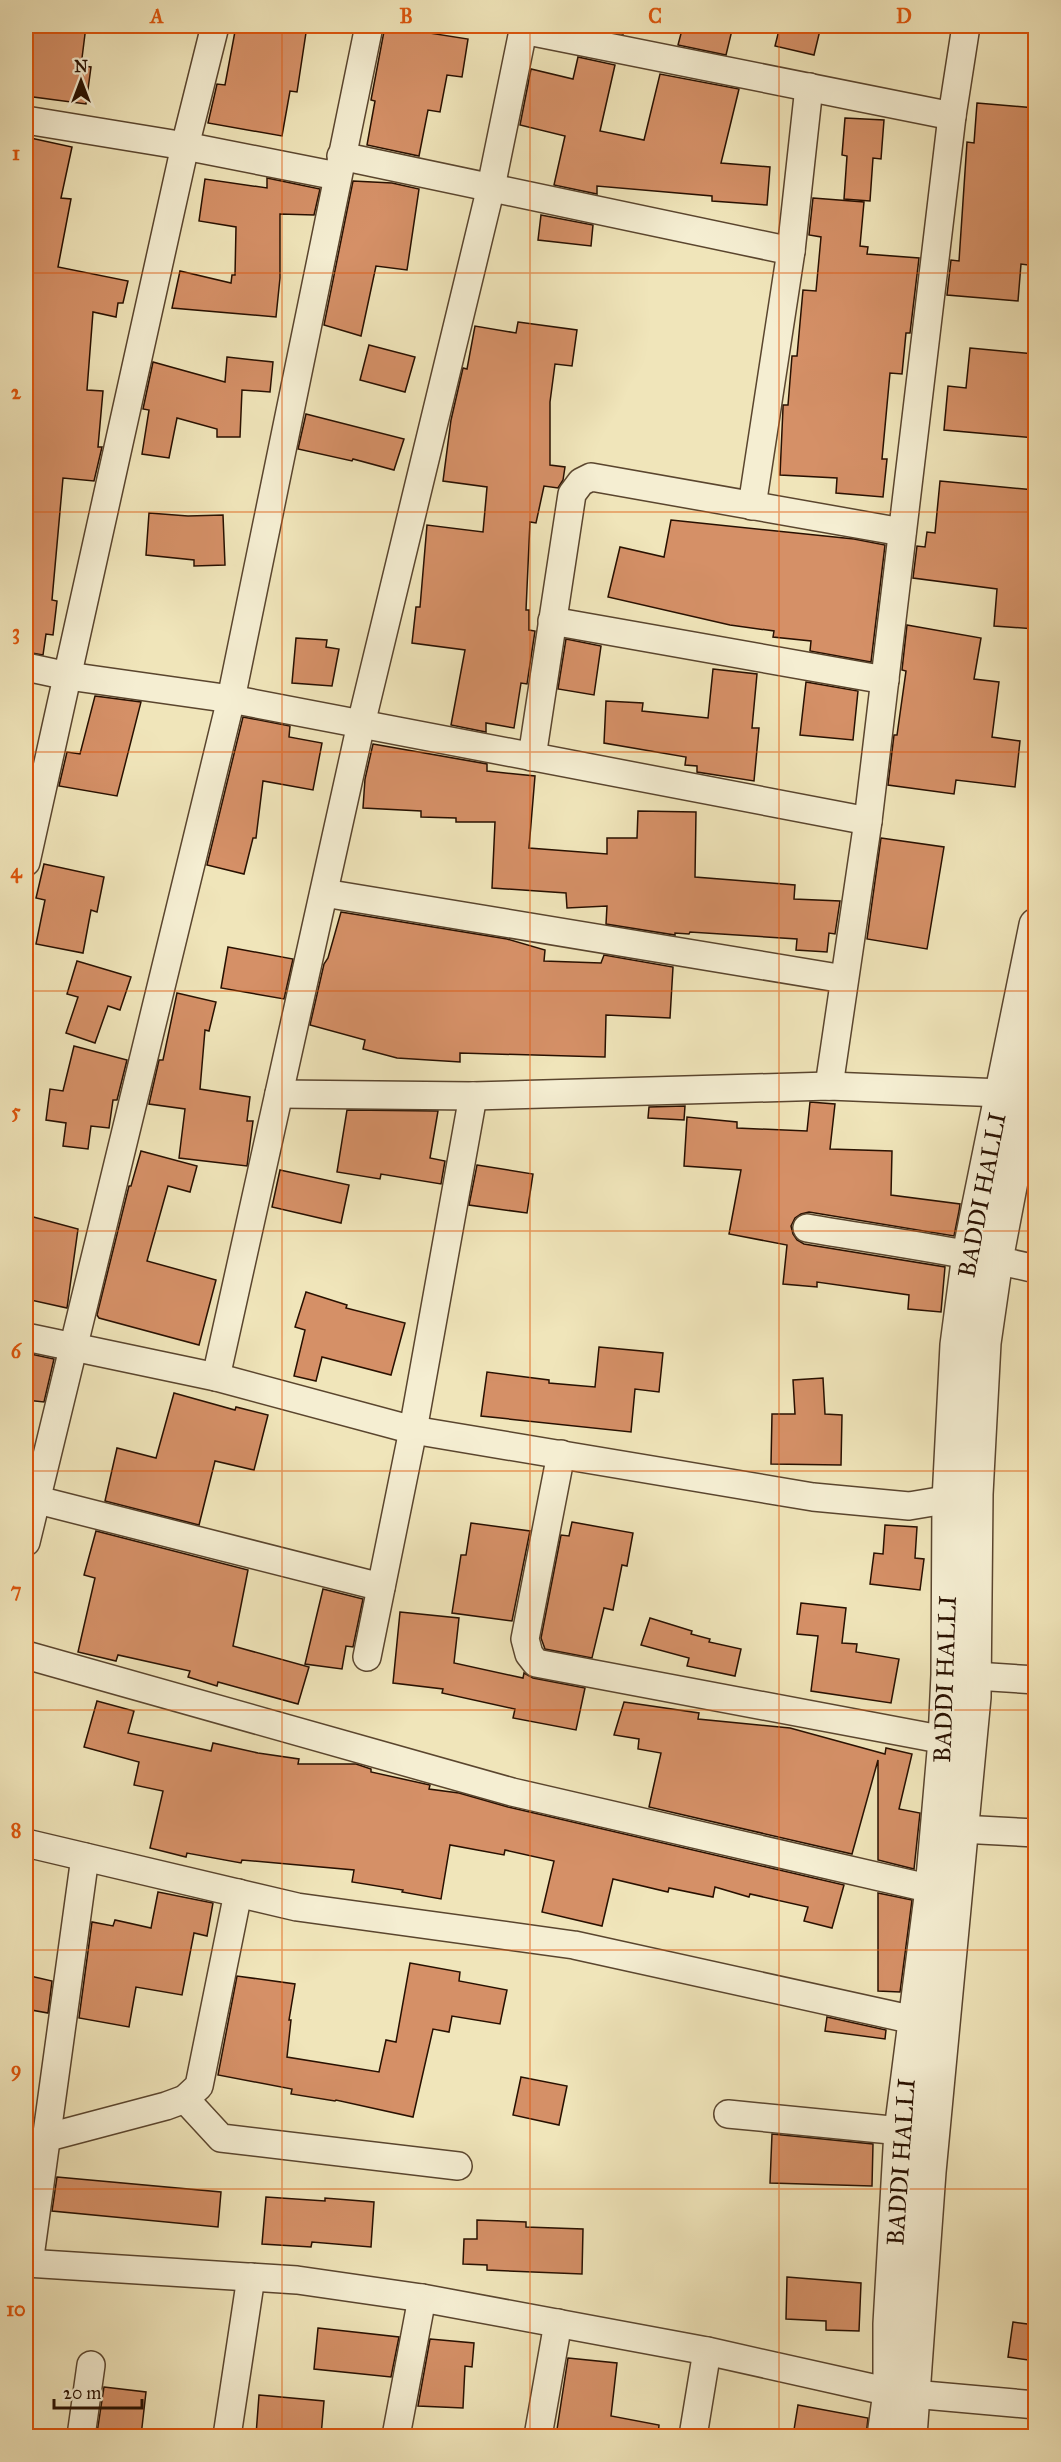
<svg xmlns="http://www.w3.org/2000/svg" width="1061" height="2462" font-family="'IM FELL Great Primer',serif">
<style>
.building{fill:#d59067;stroke:#281000;stroke-width:1.5}
.lines{fill:none;stroke-linecap:round;stroke-linejoin:round}
.minor-casing{stroke:#5a452e;stroke-width:30}
.tertiary-casing{stroke:#5a452e;stroke-width:36}
.minor{stroke:#f5eed2;stroke-width:27}
.tertiary{stroke:#f5eed2;stroke-width:33}
.grid{fill:none;stroke:#de550b;stroke-width:1.5;stroke-opacity:0.55}
.labels{text-anchor:middle;dominant-baseline:central;stroke-width:4.5;stroke-linejoin:round;paint-order:stroke}
.street-label{font-size:24px;fill:#281000;stroke:#f5eed2}
.neatline{fill:none;stroke:#de550b;stroke-width:2}
.grid-label{font-size:20px;text-anchor:middle;font-weight:bold;fill:#de550b}
</style>
<rect width="100%" height="100%" fill="#f0e5ba"/>
<filter id="stains"><feTurbulence type="fractalNoise" baseFrequency=".00333" numOctaves="4"/><feColorMatrix values="0 0 0 0 .2 0 0 0 0 .09 0 0 0 0 .02 0 0 0 .5 -.17"/></filter>
<radialGradient id="worn" r=".72"><stop offset=".6" stop-color="#630" stop-opacity="0"/><stop offset="1" stop-color="#630" stop-opacity=".3"/></radialGradient>
<g class="building">
<polygon points="34,26 86,26 81,66 91,67 86,104 26,96 26,58 30,59"/>
<polygon points="236,26 307,26 297,92 290,91 282,136 208,123 217,84 225,85"/>
<polygon points="385,26 468,39 462,77 447,75 440,112 428,110 419,156 367,145 375,101 371,100"/>
<polygon points="585,26 625,26 623,34"/>
<polygon points="683,26 733,26 726,55 678,45"/>
<polygon points="780,26 821,26 814,55 775,46"/>
<polygon points="578,57 615,65 600,131 644,140 660,74 739,89 721,163 770,167 767,205 712,201 712,196 597,186 597,194 554,185 565,136 520,125 531,69 573,79"/>
<polygon points="977,103 1035,108 1028,265 1021,264 1018,301 947,295 951,260 959,261 967,142 974,143"/>
<polygon points="845,118 884,120 881,159 873,158 870,201 844,199 847,156 842,155"/>
<polygon points="26,137 72,147 61,198 71,199 58,267 128,281 123,303 118,303 116,317 93,312 87,390 103,391 98,447 102,447 94,481 63,478 52,600 57,601 53,635 46,634 43,655 26,652 26,391 29,391 33,338 26,337"/>
<polygon points="267,178 320,189 314,215 280,214 280,278 276,317 172,308 180,271 231,283 232,275 235,275 236,227 199,221 205,179 267,188"/>
<polygon points="353,181 392,183 419,189 407,270 376,266 361,336 324,325"/>
<polygon points="813,198 864,202 860,246 868,247 867,254 919,258 910,333 906,333 902,374 890,373 882,459 887,459 883,497 836,493 837,478 780,475 783,408 783,405 788,405 792,356 797,356 803,290 816,291 821,237 809,235"/>
<polygon points="541,215 593,225 591,246 538,240"/>
<polygon points="518,322 577,330 572,366 555,364 550,402 550,465 565,467 563,480 558,488 544,486 536,523 530,522 526,610 529,610 529,630 535,631 527,684 521,683 514,728 486,723 486,732 451,725 465,650 412,643 416,607 420,607 427,525 483,532 487,487 443,481 451,420 463,368 467,369 475,326 516,333"/>
<polygon points="369,345 415,357 405,392 360,380"/>
<polygon points="970,348 1035,354 1035,438 944,430 948,386 966,388"/>
<polygon points="227,357 273,362 270,392 242,390 240,437 217,437 217,429 177,418 169,458 142,454 149,410 143,409 153,362 225,382"/>
<polygon points="306,414 404,439 394,470 353,459 352,461 298,449"/>
<polygon points="940,481 1035,490 1035,629 994,626 997,589 913,578 917,546 925,547 927,532 935,533"/>
<polygon points="149,513 188,516 223,515 225,565 194,566 194,560 146,555"/>
<polygon points="671,520 854,539 885,545 871,662 810,651 811,641 773,637 774,631 730,625 608,597 620,547 664,557"/>
<polygon points="907,625 981,638 974,679 999,682 992,737 1020,741 1015,787 956,780 954,794 888,785 894,735 897,735 906,671 902,670"/>
<polygon points="296,638 327,640 326,647 339,649 332,686 292,683"/>
<polygon points="566,639 601,646 594,695 558,689"/>
<polygon points="713,669 757,674 752,728 759,728 754,781 697,772 697,766 685,765 686,757 604,743 606,701 643,703 642,711 708,718"/>
<polygon points="806,682 858,691 853,740 800,735"/>
<polygon points="95,696 141,702 117,796 59,786 67,752 80,754"/>
<polygon points="243,717 290,726 289,737 322,743 313,790 263,781 256,838 253,838 244,874 207,865"/>
<polygon points="373,744 487,764 487,771 535,776 529,848 607,854 607,838 637,838 638,811 696,812 695,877 795,885 794,899 840,901 835,934 829,933 827,952 796,950 797,939 690,932 689,934 675,933 675,935 606,924 607,906 567,908 566,893 492,888 495,822 456,822 456,818 421,817 421,811 363,808 365,779"/>
<polygon points="881,838 944,847 927,949 867,939"/>
<polygon points="44,864 104,877 97,912 91,910 83,953 36,944 45,900 36,898"/>
<polygon points="341,912 507,939 545,950 544,961 601,963 604,955 673,967 670,1018 606,1015 605,1057 460,1053 460,1062 397,1058 363,1049 365,1040 310,1025 324,964 328,958"/>
<polygon points="228,947 293,959 284,999 221,988"/>
<polygon points="77,961 131,977 120,1010 108,1006 95,1043 66,1033 78,997 67,994"/>
<polygon points="177,993 216,1002 209,1031 205,1030 200,1089 250,1097 247,1121 253,1121 247,1166 179,1158 185,1109 149,1104 159,1060 163,1060"/>
<polygon points="74,1046 127,1060 117,1100 113,1100 109,1128 91,1126 88,1149 63,1146 66,1123 46,1120 50,1089 63,1091"/>
<polygon points="810,1102 835,1104 830,1149 892,1151 891,1195 960,1204 959,1211 954,1236 809,1212 801,1214 795,1218 791,1226 793,1234 797,1240 804,1244 945,1267 941,1312 908,1309 909,1295 817,1282 817,1287 783,1284 787,1245 729,1234 741,1170 684,1166 687,1117 737,1122 737,1128 807,1131"/>
<polygon points="685,1106 684,1120 648,1118 649,1107"/>
<polygon points="347,1110 438,1111 430,1158 445,1161 441,1184 381,1174 380,1179 337,1172"/>
<polygon points="141,1151 197,1166 190,1192 168,1186 147,1261 216,1280 199,1345 99,1318 97,1315 129,1186 131,1186"/>
<polygon points="477,1165 533,1174 527,1213 469,1205"/>
<polygon points="280,1170 349,1185 341,1223 272,1207"/>
<polygon points="26,1215 78,1229 67,1308 26,1299"/>
<polygon points="306,1292 347,1305 346,1308 405,1323 391,1375 322,1357 316,1381 294,1376 305,1330 295,1327"/>
<polygon points="599,1347 663,1353 659,1392 635,1389 631,1432 481,1416 487,1372 549,1380 549,1383 595,1387"/>
<polygon points="26,1353 54,1359 44,1402 26,1400"/>
<polygon points="823,1378 825,1414 842,1415 841,1465 771,1464 772,1414 795,1414 793,1380"/>
<polygon points="174,1393 235,1410 236,1407 268,1415 254,1470 215,1461 199,1525 105,1501 117,1448 156,1458"/>
<polygon points="572,1522 633,1533 627,1566 622,1565 613,1610 604,1608 592,1658 545,1649 541,1638 561,1535 569,1536"/>
<polygon points="471,1523 530,1531 512,1621 452,1613 461,1555 466,1555"/>
<polygon points="885,1525 917,1527 915,1558 924,1559 920,1590 870,1584 874,1553 883,1554"/>
<polygon points="96,1531 248,1570 233,1646 309,1667 298,1704 218,1682 217,1686 188,1677 190,1671 118,1655 116,1661 78,1652 95,1578 84,1575"/>
<polygon points="323,1589 363,1599 353,1647 346,1646 342,1669 305,1664"/>
<polygon points="801,1603 846,1608 842,1643 857,1644 856,1652 899,1659 891,1703 811,1691 818,1636 797,1634"/>
<polygon points="400,1612 459,1618 454,1663 523,1678 524,1673 533,1678 585,1688 576,1730 513,1718 515,1709 442,1693 443,1689 393,1683"/>
<polygon points="650,1618 692,1631 691,1634 710,1639 709,1642 741,1649 735,1676 687,1666 689,1658 641,1645"/>
<polygon points="97,1701 134,1711 128,1733 211,1751 213,1743 258,1753 299,1759 298,1764 356,1764 371,1769 371,1772 430,1785 429,1789 459,1793 508,1807 844,1885 832,1928 804,1921 808,1907 750,1894 749,1897 715,1887 713,1897 669,1888 668,1892 613,1879 602,1926 542,1912 554,1861 505,1850 504,1855 450,1845 441,1899 402,1892 403,1890 352,1882 354,1870 242,1860 241,1863 187,1853 186,1857 150,1848 163,1791 134,1785 139,1762 84,1747"/>
<polygon points="624,1702 699,1713 698,1719 790,1728 885,1754 886,1748 912,1754 899,1809 920,1813 914,1869 878,1860 878,1760 852,1854 649,1807 661,1753 638,1749 639,1739 614,1735"/>
<polygon points="158,1892 213,1903 207,1936 194,1933 182,1995 136,1987 129,2027 79,2018 92,1922 113,1926 115,1920 151,1928"/>
<polygon points="878,1893 912,1900 900,1992 878,1991"/>
<polygon points="410,1963 460,1972 459,1981 507,1990 500,2024 452,2016 449,2032 433,2029 413,2117 336,2100 335,2101 291,2094 292,2089 218,2075 237,1976 295,1984 289,2020 291,2020 287,2057 379,2072 386,2040 396,2042"/>
<polygon points="26,1975 52,1981 48,2013 26,2009"/>
<polygon points="827,2017 886,2030 885,2039 825,2031"/>
<polygon points="521,2077 567,2086 559,2125 513,2115"/>
<polygon points="772,2134 873,2144 872,2186 770,2183"/>
<polygon points="57,2177 221,2192 218,2227 52,2211"/>
<polygon points="266,2197 325,2201 325,2198 374,2202 371,2247 312,2242 311,2247 262,2244"/>
<polygon points="477,2220 526,2222 526,2227 583,2229 582,2274 487,2270 487,2265 463,2264 464,2239 477,2239"/>
<polygon points="787,2277 861,2283 859,2331 826,2330 826,2321 786,2319"/>
<polygon points="1013,2322 1035,2325 1035,2361 1008,2357"/>
<polygon points="318,2328 399,2337 391,2377 314,2369"/>
<polygon points="430,2339 474,2343 472,2367 465,2366 463,2408 418,2406"/>
<polygon points="568,2358 617,2363 611,2416 659,2425 658,2436 556,2436"/>
<polygon points="104,2387 146,2392 141,2436 97,2433"/>
<polygon points="259,2395 324,2401 321,2436 256,2435"/>
<polygon points="798,2405 868,2418 866,2436 793,2436"/>
</g>
<g class="lines">
<defs>
<g id="minor">
<polyline points="523,30 952,116"/>
<polyline points="26,120 185,146 337,176"/>
<polyline points="341,156 791,251"/>
<polyline points="752,506 791,251 809,87"/>
<polyline points="552,621 885,680"/>
<polyline points="26,667 68,676 231,699 868,821"/>
<polyline points="532,757 572,494 581,482 591,477 902,532"/>
<polyline points="26,862 185,146 215,26"/>
<polyline points="324,893 844,979"/>
<polyline points="829,1086 868,821 952,116 966,26"/>
<polyline points="279,1094 473,1096 829,1086 1002,1093"/>
<path d="M807,1228C883,1241 960,1251 1036,1269"/>
<polyline points="26,1337 216,1377 413,1430 813,1497 909,1506 969,1496"/>
<polyline points="216,1377 361,724 491,187 524,26"/>
<polyline points="561,1454 525,1639 529,1654 536,1663 945,1740"/>
<polyline points="26,1497 381,1587"/>
<polyline points="26,1542 231,699 369,26"/>
<polyline points="26,1655 512,1792 932,1889"/>
<polyline points="367,1657 413,1430 473,1096"/>
<polyline points="975,1676 1036,1680"/>
<polyline points="941,1828 1036,1833"/>
<polyline points="26,1843 297,1907 574,1945 914,2020"/>
<polyline points="185,2099 221,2138 458,2166"/>
<polyline points="728,2114 901,2131"/>
<polyline points="45,2138 166,2106 185,2099 199,2086 238,1893"/>
<polyline points="26,2263 297,2280 422,2298 707,2351 890,2392 1036,2405"/>
<polyline points="29,2264 85,1857"/>
<polyline points="81,2436 91,2365"/>
<polyline points="227,2436 251,2277"/>
<polyline points="396,2436 422,2298"/>
<polyline points="538,2436 558,2323"/>
<polyline points="693,2436 707,2351"/>
</g>
<g id="tertiary">
<polyline points="884,2436 890,2392 890,2324 901,2131 932,1889 945,1740 948,1675 949,1500 957,1345 969,1254 1036,925"/>
<polyline points="910,2436 929,2172 974,1697 976,1494 984,1343 996,1260 1036,1050"/>
</g>
</defs>
<use href="#minor" class="minor-casing"/>
<use href="#tertiary" class="tertiary-casing"/>
<use href="#minor" class="minor"/>
<use href="#tertiary" class="tertiary"/>
</g>
<path class="grid" d="M282,26V2436M530,26V2436M779,26V2436M26,273H1036M26,512H1036M26,752H1036M26,991H1036M26,1231H1036M26,1471H1036M26,1710H1036M26,1950H1036M26,2189H1036"/>
<g class="labels">
<g class="street-label">
<text transform="translate(982 1195) rotate(-79)">BADDI HALLI</text>
<text transform="translate(945 1679) rotate(-88)">BADDI HALLI</text>
<text transform="translate(901 2162) rotate(-86)">BADDI HALLI</text>
</g>
</g>
<rect width="1061" height="2462" fill="none" stroke="#f0e5ba" stroke-width="66"/>
<g transform="translate(81 81)" stroke="#f5eed2" stroke-width="4.5" paint-order="stroke">
<path d="M0-4.5L10 22L0 15L-10 22Z" fill="#281000"/>
<text y="-9" font-size="16" font-weight="bold" text-anchor="middle" fill="#281000">N</text>
</g>
<path d="M54 2399v9h88v-9" fill="none" stroke="#281000" stroke-width="3"/>
<text x="63" y="2399" font-size="18" fill="#281000" stroke="#f5eed2" stroke-width="4.5" paint-order="stroke">20 m</text>
<rect x="33" y="33" width="995" height="2396" class="neatline"/>
<g class="grid-label">
<text x="157" y="23">A</text>
<text x="406" y="23">B</text>
<text x="655" y="23">C</text>
<text x="904" y="23">D</text>
<text x="16" y="160">1</text>
<text x="16" y="399">2</text>
<text x="16" y="639">3</text>
<text x="16" y="878">4</text>
<text x="16" y="1118">5</text>
<text x="16" y="1358">6</text>
<text x="16" y="1597">7</text>
<text x="16" y="1837">8</text>
<text x="16" y="2076">9</text>
<text x="16" y="2316">10</text>
</g>
<rect width="100%" height="100%" filter="url(#stains)"/>
<rect width="100%" height="100%" fill="url(#worn)"/>
</svg>
